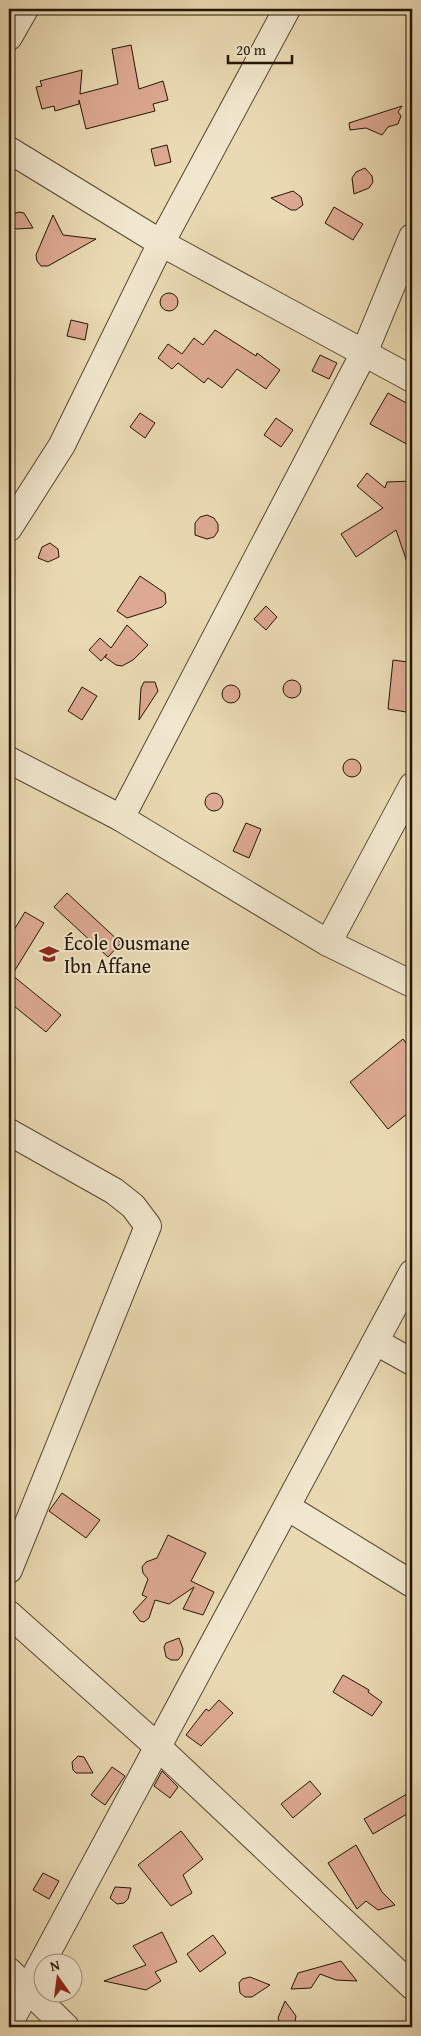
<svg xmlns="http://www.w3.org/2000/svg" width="421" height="2036" font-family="'Gentium Book Plus',serif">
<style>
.building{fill:#dda992;stroke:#231504}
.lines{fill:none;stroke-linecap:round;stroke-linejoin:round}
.minor-casing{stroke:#554630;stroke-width:28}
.minor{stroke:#f1e7ce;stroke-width:26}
.labels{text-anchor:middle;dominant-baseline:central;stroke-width:4;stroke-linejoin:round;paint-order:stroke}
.poi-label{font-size:20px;fill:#231504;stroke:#f1e7ce;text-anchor:start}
</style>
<rect width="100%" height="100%" fill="#eadab3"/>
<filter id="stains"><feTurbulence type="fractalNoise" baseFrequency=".004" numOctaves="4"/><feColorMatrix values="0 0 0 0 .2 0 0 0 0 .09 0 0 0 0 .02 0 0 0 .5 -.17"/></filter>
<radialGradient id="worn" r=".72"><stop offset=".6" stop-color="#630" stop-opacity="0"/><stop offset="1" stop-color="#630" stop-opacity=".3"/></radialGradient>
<g class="building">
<polygon points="131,45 139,89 163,81 168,100 153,104 155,111 86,129 79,100 79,104 55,111 54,106 42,109 36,87 42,86 40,81 82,70 80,94 118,84 112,49"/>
<polygon points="402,106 398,112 401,116 398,124 388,127 382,135 366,128 350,130 349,123"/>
<polygon points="167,145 171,162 155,166 151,149"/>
<polygon points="365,168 372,176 373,182 369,188 354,194 352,178 356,172"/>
<polygon points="293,191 301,197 303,205 296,210 291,210 271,198"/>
<polygon points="334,207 363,224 353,240 325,223"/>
<polygon points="19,212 24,213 33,228 16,229 12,225 10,215"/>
<polygon points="53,215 63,235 96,239 48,266 41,266 37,261 36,255"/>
<circle cx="169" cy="302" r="9"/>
<polygon points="71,320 88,324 85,340 67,336"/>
<polygon points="215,330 256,356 257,353 280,370 266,389 237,369 222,388 208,378 204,383 178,363 172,369 158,358 168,344 182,354 194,338 203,345"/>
<polygon points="320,355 337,363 329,379 312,371"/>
<polygon points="388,393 412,406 412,447 370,424"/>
<polygon points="140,413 155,423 145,438 130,427"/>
<polygon points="276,418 293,430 281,447 264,435"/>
<polygon points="367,473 385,488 387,482 412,481 412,568 409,568 396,530 356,557 341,534 383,508 357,486"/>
<polygon points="207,515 214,518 218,524 218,531 214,537 207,539 195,535 195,523 200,517"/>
<polygon points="50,543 58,549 59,557 48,562 38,558 42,547"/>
<polygon points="140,576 165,593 166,603 162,607 127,618 117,611"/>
<polygon points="266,606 277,617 266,630 254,619"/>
<polygon points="127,625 148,645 133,660 122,666 116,665 105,657 107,654 101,661 89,650 100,638 111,648"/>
<polygon points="393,660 408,662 408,684 412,684 412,713 388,709"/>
<circle cx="292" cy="689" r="9"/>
<polygon points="144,682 155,682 158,691 139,720 141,688"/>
<circle cx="231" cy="694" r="9"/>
<polygon points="82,687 97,696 82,720 68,711"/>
<circle cx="352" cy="768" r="9"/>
<circle cx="214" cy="802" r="9"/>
<polygon points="246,823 261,829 249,858 233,851"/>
<polygon points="67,893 121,943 108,957 54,907"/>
<polygon points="25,912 44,923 12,975 61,1015 46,1032 9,1002 9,938"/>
<polygon points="403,1039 412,1051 412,1110 388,1129 350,1082"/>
<polygon points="62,1493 100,1520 86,1538 49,1511"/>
<polygon points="168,1535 206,1553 191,1581 214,1592 203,1615 183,1609 194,1587 169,1604 155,1600 149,1618 144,1622 140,1621 133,1612 147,1597 142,1595 148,1579 143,1573 142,1567 146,1562 157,1558"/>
<polygon points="179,1638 183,1649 182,1655 178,1660 171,1660 166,1657 164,1647 166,1643"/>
<polygon points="343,1675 369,1690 368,1692 382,1702 372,1716 333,1692"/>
<polygon points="219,1700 233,1713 201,1746 186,1735 206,1709 209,1711"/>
<polygon points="78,1756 84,1757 93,1773 76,1773 73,1770 72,1762"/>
<polygon points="112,1767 125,1776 105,1805 91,1795"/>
<polygon points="162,1771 178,1787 170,1798 154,1786"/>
<polygon points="310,1781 321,1794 293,1818 281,1804"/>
<polygon points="412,1791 412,1811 373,1834 364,1819"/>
<polygon points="181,1831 203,1859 183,1875 192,1893 171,1906 138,1865"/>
<polygon points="356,1845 382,1892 395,1905 378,1910 366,1901 357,1909 328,1863"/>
<polygon points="43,1873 59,1881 49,1899 33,1890"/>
<polygon points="115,1887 131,1888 128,1899 124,1903 117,1904 110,1898"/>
<polygon points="162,1932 177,1962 155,1972 161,1981 146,1990 104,1981 146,1965 133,1946"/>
<polygon points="213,1935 226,1953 200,1972 187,1954"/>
<polygon points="341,1961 357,1981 336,1980 320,1974 311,1988 291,1989 298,1973"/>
<polygon points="250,1977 270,1985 252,1997 245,1997 240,1993 239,1983 242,1979"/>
<polygon points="285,2001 296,2016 295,2022 288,2027 280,2023 278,2018"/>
</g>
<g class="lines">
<defs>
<g id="minor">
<polyline points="9,37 25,9"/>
<polyline points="9,150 161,243 412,379"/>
<polyline points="9,528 62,445 161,243 287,9"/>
<polyline points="9,760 121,818 328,943 412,984"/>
<polyline points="121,818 364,353 412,237"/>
<polyline points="328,943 412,786"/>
<polyline points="9,1132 114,1191 133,1206 148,1226 9,1570"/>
<polyline points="376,1342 412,1362"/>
<polyline points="287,1507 412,1584"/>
<polyline points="9,1614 158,1747 412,1986"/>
<polyline points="9,1971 66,2027"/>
<polyline points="9,2024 412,1273"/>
</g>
</defs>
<use href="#minor" class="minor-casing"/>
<use href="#minor" class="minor"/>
</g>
<defs>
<symbol id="school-bare" viewBox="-9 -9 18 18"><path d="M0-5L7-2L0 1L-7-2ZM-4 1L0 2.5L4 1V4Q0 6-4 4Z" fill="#8f2418" stroke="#f1e7ce" stroke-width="2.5" paint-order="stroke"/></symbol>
</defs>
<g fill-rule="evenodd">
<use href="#school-bare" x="35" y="940" width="28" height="28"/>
</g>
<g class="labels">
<g class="poi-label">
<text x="64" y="942">École Ousmane<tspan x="64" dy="23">Ibn Affane</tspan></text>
</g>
</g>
<rect width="421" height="2036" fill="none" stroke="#eadab3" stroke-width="30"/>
<rect x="10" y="10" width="401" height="2016" fill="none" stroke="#231504" stroke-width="2.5"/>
<rect x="15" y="15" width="391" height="2006" fill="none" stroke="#231504"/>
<g transform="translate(58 1978) rotate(346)"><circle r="24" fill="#f1e7ce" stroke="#9f937d"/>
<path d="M0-4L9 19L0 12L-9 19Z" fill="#8f2418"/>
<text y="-8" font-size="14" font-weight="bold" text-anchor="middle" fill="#231504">N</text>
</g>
<path d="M228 55v8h64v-8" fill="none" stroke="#231504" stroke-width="2.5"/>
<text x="236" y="55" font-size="15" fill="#231504" stroke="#f1e7ce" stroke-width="4" paint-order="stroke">20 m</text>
<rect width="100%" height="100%" filter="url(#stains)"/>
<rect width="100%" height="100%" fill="url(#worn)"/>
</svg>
